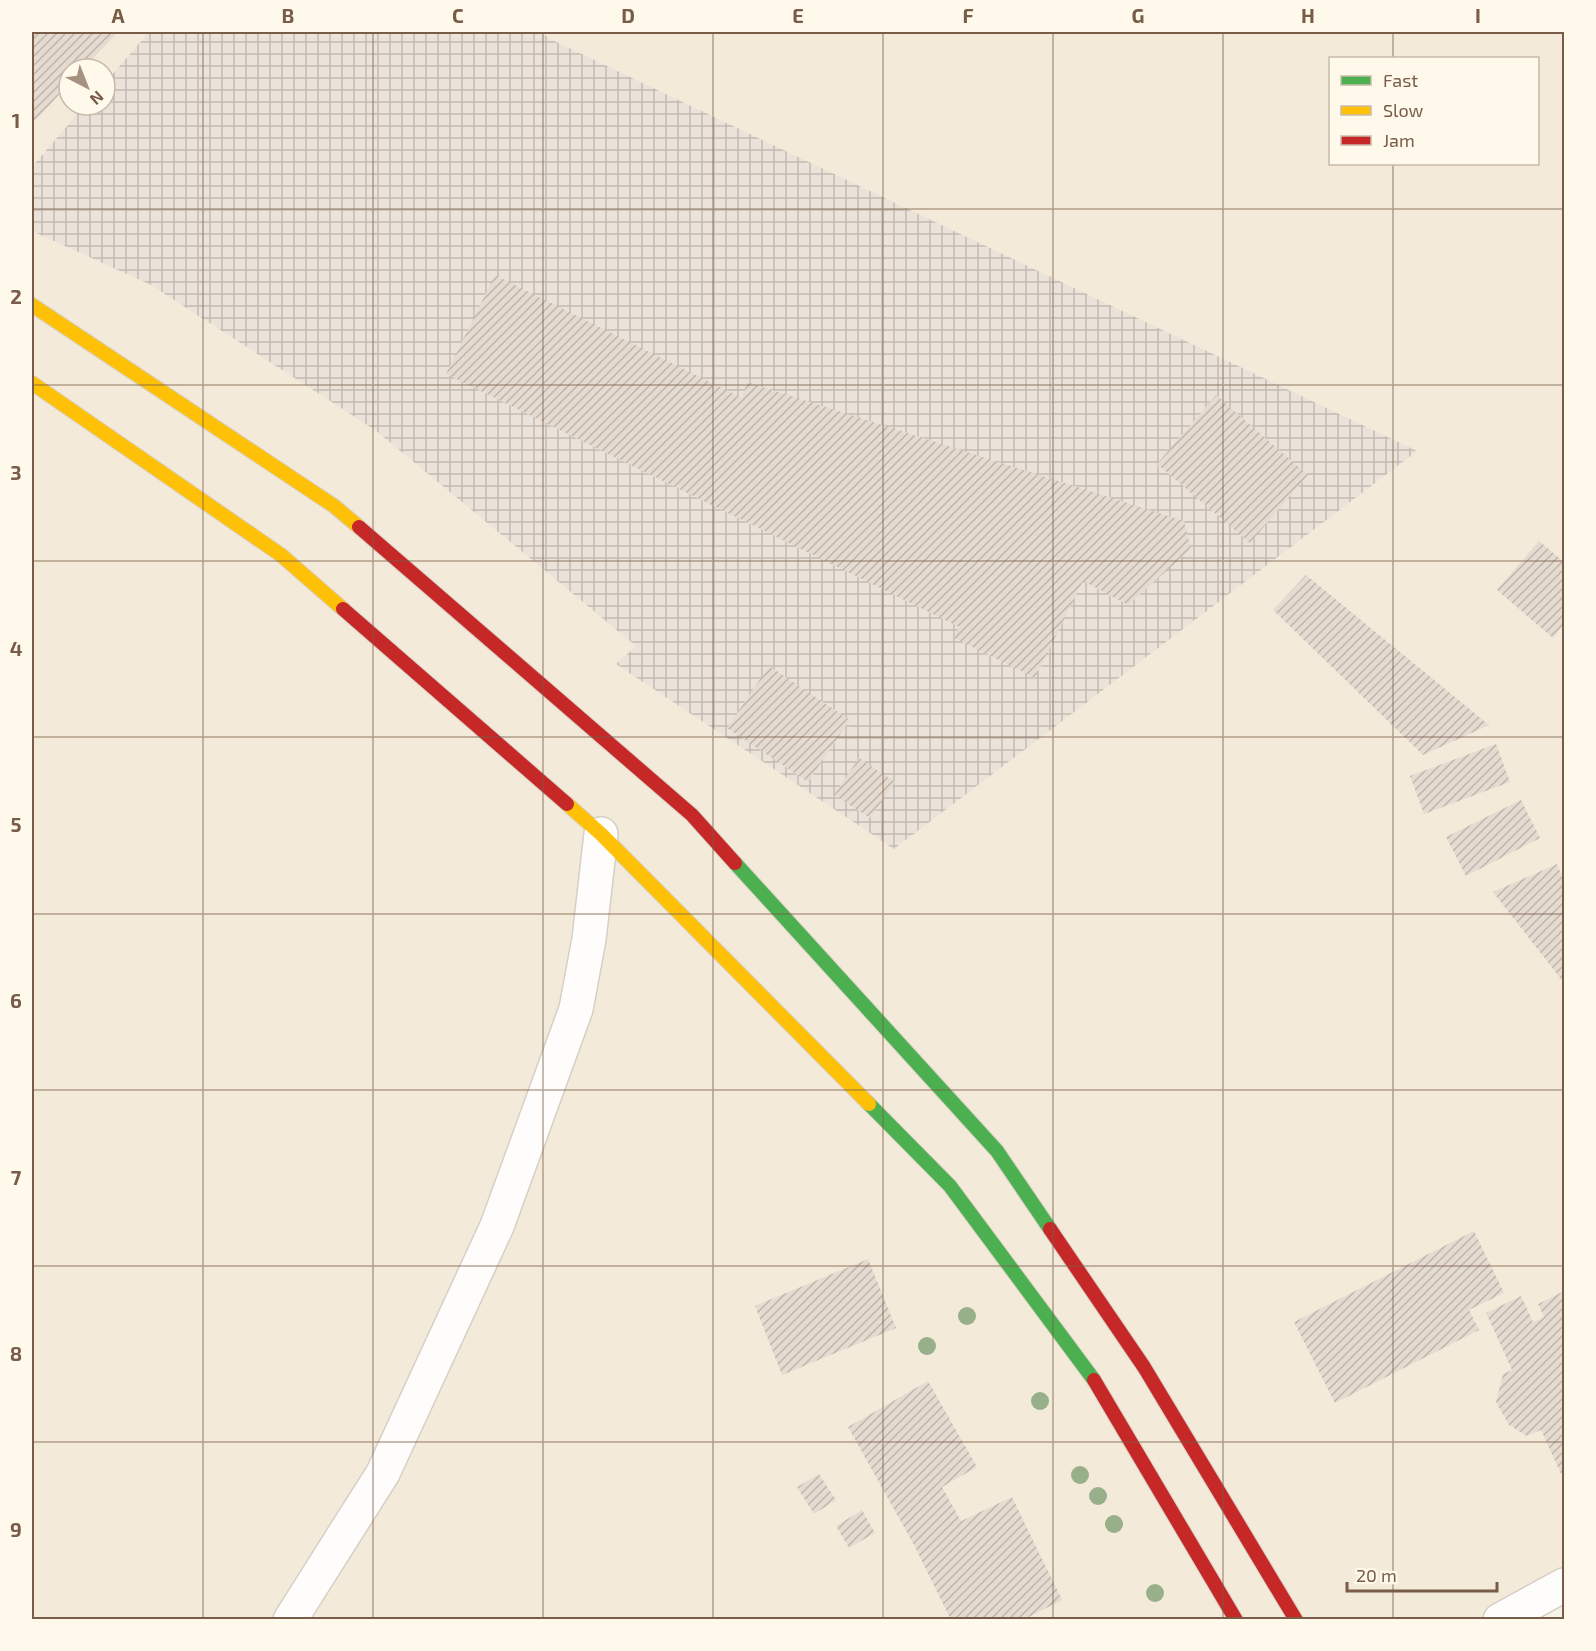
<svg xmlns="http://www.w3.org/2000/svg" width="1596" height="1651" font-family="'Exo 2',sans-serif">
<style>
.residential{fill:#f4ead9;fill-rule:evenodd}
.industrial{fill:url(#industrial-grid)}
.building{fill:url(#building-hatch)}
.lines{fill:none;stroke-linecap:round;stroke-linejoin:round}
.street-casing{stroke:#d6cfc6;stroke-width:36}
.fast-casing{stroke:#d7d0c6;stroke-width:16}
.slow-casing{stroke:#d7d0c6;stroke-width:16}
.jam-casing{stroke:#d7d0c6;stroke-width:16}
.street{stroke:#fefdfc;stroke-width:33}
.fast{stroke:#4caf50;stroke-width:14}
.slow{stroke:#ffc107;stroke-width:14}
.jam{stroke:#c62828;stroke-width:14}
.tree{fill:#98b08a}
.grid{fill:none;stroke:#785c47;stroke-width:1.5;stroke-opacity:0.55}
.neatline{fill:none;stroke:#785c47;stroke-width:2}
.grid-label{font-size:20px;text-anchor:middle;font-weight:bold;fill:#785c47}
</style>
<defs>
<pattern id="industrial-grid" width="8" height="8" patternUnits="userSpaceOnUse" patternTransform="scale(1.5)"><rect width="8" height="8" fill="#ebe3da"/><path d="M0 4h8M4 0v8" fill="none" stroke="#c3bbb3"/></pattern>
<pattern id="building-hatch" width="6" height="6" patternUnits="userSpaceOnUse" patternTransform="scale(1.5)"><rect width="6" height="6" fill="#e5dbd1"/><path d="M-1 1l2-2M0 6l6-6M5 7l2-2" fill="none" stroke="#beb5ab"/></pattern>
</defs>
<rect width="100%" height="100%" fill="#f8f3ea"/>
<path class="residential" d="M32,32H1564V1591L1508,1620H32ZM1330,58H1538V164H1330ZM69,69H105V105H69Z"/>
<polygon class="industrial" points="149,32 543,32 548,38 1417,451 894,849 616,664 636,646 375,430 151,285 32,231 32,167 85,105 105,105 105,83"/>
<g class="building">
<polygon points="32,32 118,32 83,69 69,69 69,84 32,124"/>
<polygon points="495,275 742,398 747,382 1184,521 1191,549 1128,605 1083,581 1035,678 954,638 959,627 446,374"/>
<polygon points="1216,395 1308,475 1250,543 1157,464"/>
<polygon points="1539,541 1564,562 1564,625 1553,638 1497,590"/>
<polygon points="1306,575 1489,725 1423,755 1273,610"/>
<polygon points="769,666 850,720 808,782 727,728"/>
<polygon points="1496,744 1510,782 1424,814 1410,776"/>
<polygon points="859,758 895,782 870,818 834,795"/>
<polygon points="1521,800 1540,838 1466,876 1446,837"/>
<polygon points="1557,864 1564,881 1564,983 1493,892"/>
<polygon points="1474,1231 1504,1293 1469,1310 1479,1330 1335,1403 1294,1322"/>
<polygon points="868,1259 896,1328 782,1375 755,1306"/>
<polygon points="1564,1291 1564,1473 1561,1474 1541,1430 1527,1436 1509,1425 1496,1402 1503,1374 1512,1370 1486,1313 1521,1296 1533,1322 1544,1317 1538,1304"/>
<polygon points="928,1381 977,1467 942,1487 961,1521 1012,1497 1062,1600 1023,1620 951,1620 914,1545 848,1427"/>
<polygon points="819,1474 836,1500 814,1514 797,1487"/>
<polygon points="862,1510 875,1533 849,1548 836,1526"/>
</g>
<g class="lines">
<defs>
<g id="street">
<polyline points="290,1620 383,1473 497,1226 576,1009 589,939 601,834"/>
<polyline points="1500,1620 1564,1585"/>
</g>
<g id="fast">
<polyline points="735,863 997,1151 1050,1229"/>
<polyline points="869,1104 950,1186 1094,1380"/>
</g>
<g id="slow">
<polyline points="32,305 334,506 359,527"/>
<polyline points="32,383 281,555 343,609"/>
<polyline points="567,804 601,834 869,1104"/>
</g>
<g id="jam">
<polyline points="359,527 692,815 735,863"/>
<polyline points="343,609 567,804"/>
<polyline points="1050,1229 1144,1367 1296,1620"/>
<polyline points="1094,1380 1236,1620"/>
</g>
</defs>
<use href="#street" class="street-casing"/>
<use href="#fast" class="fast-casing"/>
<use href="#slow" class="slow-casing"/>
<use href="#jam" class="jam-casing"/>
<use href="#street" class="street"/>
<use href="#fast" class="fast"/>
<use href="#slow" class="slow"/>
<use href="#jam" class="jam"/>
</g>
<g class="tree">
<circle cx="967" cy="1316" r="9"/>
<circle cx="927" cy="1346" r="9"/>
<circle cx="1040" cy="1401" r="9"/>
<circle cx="1080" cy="1475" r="9"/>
<circle cx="1098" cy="1496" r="9"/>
<circle cx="1114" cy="1524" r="9"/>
<circle cx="1155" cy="1593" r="9"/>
</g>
<path class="grid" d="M203,32V1620M373,32V1620M543,32V1620M713,32V1620M883,32V1620M1053,32V1620M1223,32V1620M1393,32V58M1393,164V1620M32,209H1564M32,385H1564M32,561H1564M32,737H1564M32,914H1564M32,1090H1564M32,1266H1564M32,1442H1564"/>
<rect width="1596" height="1651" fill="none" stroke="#fff9ec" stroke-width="66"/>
<rect x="1329" y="57" width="210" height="108" fill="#fff9ec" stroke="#c9baaa" stroke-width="1.5"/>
<rect x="1341" y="76" width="30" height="9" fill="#4caf50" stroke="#c9baaa" stroke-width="1.5"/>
<text x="1383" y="87" font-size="18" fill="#785c47">Fast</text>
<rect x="1341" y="106" width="30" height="9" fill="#ffc107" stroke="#c9baaa" stroke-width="1.5"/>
<text x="1383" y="117" font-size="18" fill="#785c47">Slow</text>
<rect x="1341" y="136" width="30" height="9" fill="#c62828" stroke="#c9baaa" stroke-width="1.5"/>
<text x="1383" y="147" font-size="18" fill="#785c47">Jam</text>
<g transform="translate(87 87) rotate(138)"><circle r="28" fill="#fff9ec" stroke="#c9baaa" stroke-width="1.5"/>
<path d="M0-4.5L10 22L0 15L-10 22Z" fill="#a59180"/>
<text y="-9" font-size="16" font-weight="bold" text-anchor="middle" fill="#785c47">N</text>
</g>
<path d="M1347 1582v9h150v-9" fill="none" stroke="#785c47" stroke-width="3"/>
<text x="1356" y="1582" font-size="18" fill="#785c47" stroke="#fff9ec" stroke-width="4.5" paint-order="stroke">20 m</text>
<rect x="33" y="33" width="1530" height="1585" class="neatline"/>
<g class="grid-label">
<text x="118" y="23">A</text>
<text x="288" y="23">B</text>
<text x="458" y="23">C</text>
<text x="628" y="23">D</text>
<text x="798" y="23">E</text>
<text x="968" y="23">F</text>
<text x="1138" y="23">G</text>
<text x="1308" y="23">H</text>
<text x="1478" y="23">I</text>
<text x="16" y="128">1</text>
<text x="16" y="304">2</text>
<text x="16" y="480">3</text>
<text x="16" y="656">4</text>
<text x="16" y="832">5</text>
<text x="16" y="1008">6</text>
<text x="16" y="1185">7</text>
<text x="16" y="1361">8</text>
<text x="16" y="1537">9</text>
</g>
</svg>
